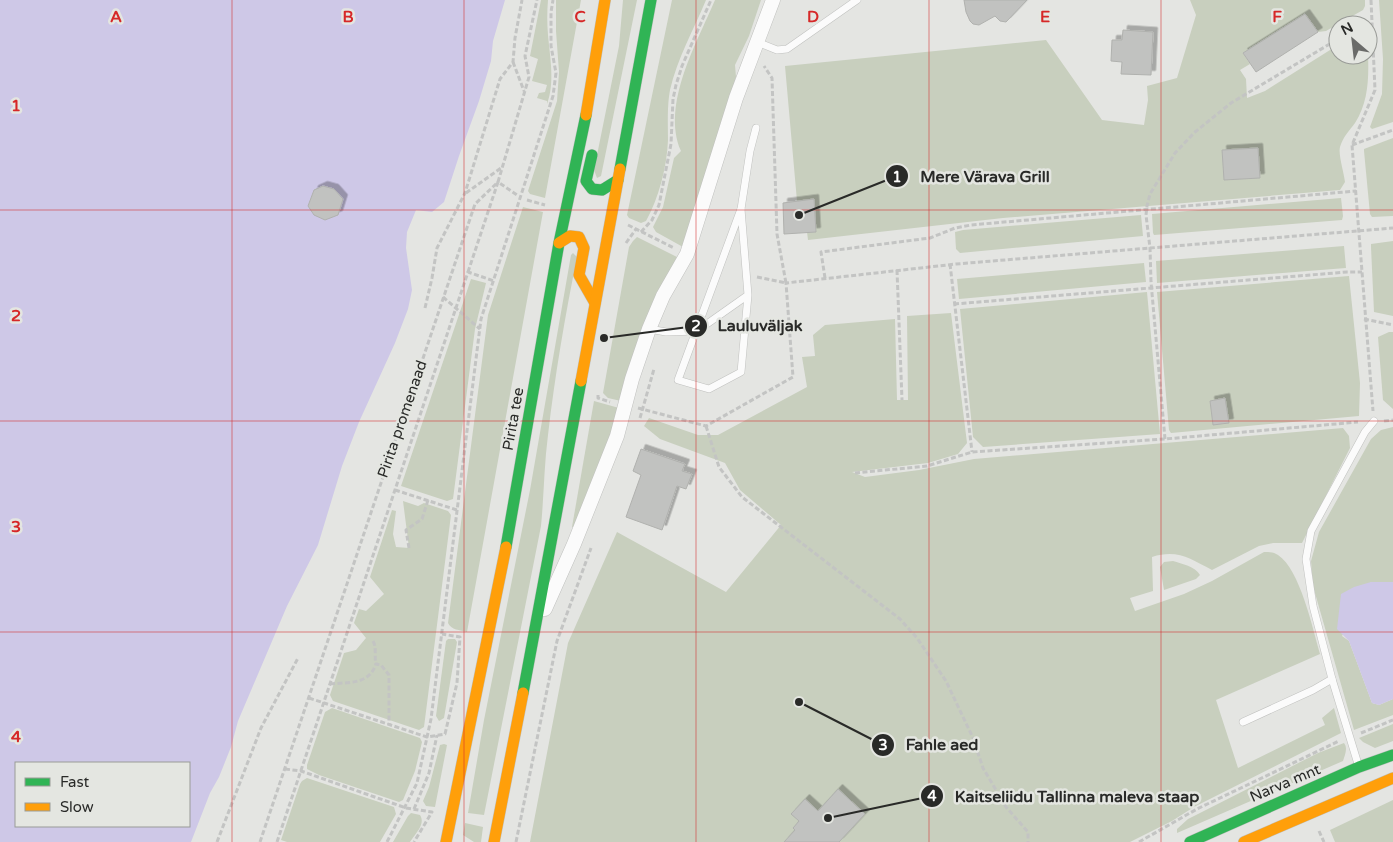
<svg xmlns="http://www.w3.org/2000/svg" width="1393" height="842" font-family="'Varela Round',sans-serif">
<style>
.green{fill:#c8cfbe}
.water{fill:#cec8e7;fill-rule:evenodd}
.building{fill:#c1c2c0;stroke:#b0b1ae;filter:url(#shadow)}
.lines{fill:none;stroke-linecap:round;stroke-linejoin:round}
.lane-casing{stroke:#c0c1bf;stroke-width:8}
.street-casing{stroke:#c0c1bf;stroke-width:15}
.fast-casing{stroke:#c0c1bf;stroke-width:12}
.slow-casing{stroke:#c0c1bf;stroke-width:12}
.path{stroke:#c3c4c3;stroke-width:3;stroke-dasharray:5 2.5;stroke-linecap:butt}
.lane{stroke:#fbfbfb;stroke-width:7}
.street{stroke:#fbfbfb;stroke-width:14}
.fast{stroke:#30b455;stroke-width:11}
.slow{stroke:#ff9f0a;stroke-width:11}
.grid{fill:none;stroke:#d62828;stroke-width:1;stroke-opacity:0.55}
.labels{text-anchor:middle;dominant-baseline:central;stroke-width:5;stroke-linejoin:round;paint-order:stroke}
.street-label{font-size:15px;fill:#292a28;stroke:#e4e6e1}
.grid-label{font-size:16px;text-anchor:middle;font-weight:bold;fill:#d62828;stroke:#e4e6e1;stroke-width:5;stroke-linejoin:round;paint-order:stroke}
.leader{fill:none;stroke:#292a28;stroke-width:2}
.callout-dot{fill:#292a28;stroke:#e4e6e1;stroke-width:2}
.mark-label{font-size:15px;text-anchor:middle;font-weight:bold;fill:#fff}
.callout-label{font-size:16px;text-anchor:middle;font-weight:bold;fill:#292a28;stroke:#e4e6e1;stroke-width:5;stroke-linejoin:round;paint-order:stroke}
</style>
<defs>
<filter id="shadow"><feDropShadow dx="4.5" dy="-4.5" stdDeviation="0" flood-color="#0004"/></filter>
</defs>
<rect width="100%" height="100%" fill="#e4e5e2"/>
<g class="green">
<path d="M541,0H548C547,12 547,23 548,35C550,58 555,82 547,104V101L537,98L539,93L545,92L547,85L532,81L538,59L530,56Z"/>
<polygon points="556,0 581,0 545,198 530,194 528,191 557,101 559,72 556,31"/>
<polygon points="623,0 637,0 601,176 597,178 594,170 619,46"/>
<path d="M672,0H706C694,29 677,59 670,90C667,106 668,123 668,140C667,166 659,198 646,221L641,223L629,218L627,215Z"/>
<path d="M715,0H761L749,36L735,65L736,77L683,247L656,232L653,227L663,207L674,158L681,151C661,104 697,43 715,0Z"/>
<path d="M1190,0H1365V6L1363,10L1326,31L1318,32L1305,14L1243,53L1250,64L1240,70L1246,79L1247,98L1265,91L1338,45V55H1368C1369,79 1368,103 1355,123C1349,131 1343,137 1340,147C1338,154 1344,173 1345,182L1340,190L1003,218L808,240L807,232L816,231L814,200L797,201L785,66L1046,40L1102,120L1144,125L1148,100L1147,86L1177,78L1196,15Z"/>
<polygon points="1379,0 1393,0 1393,122 1372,129 1370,127 1382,94 1383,59"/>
<polygon points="1393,138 1393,216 1372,217 1370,214 1364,151 1364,149"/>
<polygon points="1341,198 1343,216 1342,220 1154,235 1153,233 1152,214"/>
<path d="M523,207L543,212L467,632C460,630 451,630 448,623L488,315Z"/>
<polygon points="1141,215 1143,236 960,253 956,249 955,232 963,230"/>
<polygon points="637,237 677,257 639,337 621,401 608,398 603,393 629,247 633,241"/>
<polygon points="1393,241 1393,316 1374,312 1371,247 1371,244"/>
<polygon points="1344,246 1346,268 1157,283 1156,261"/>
<path d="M573,253L577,257C565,316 555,375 548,435C544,465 544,496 541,526L484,815L468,813L484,720L530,490L571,255Z"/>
<polygon points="1144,263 1146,282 959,299 957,279"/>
<polygon points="1349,276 1360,383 1359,416 1171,433 1169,430 1157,292"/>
<polygon points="471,279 486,283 475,329 453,499 447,501 401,486"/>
<polygon points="1147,292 1160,434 983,447 973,437 960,309"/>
<path d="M951,313L967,443L958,454L928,463L852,472L865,477L919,470L974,459L1343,428L1349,436L1350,448L1302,543H1273L1259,546L1212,570C1190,559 1178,549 1152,557L1153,591L1130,598L1135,611L1184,594L1212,581L1264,552C1269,552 1274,552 1278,555C1300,569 1313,630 1320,654L1216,700L1238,768L1325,725L1322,718L1334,708L1341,733L1194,807L1172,821L1130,842H530L568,643L617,532L726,592L781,525L740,490L725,463L660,439L644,426L649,418L698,435H718L807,387L802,357L815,356L813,335L825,325L895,319L897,400H908L907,316Z"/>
<polygon points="1389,332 1393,332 1393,409 1383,400 1378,337"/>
<polygon points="594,401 619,408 609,444 576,527 572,527"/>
<polygon points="1393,427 1393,582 1371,582 1342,636 1349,641 1372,703 1379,705 1393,699 1393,715 1354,730 1313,586 1311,561 1319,532 1371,439 1381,430"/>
<polygon points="403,501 418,506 424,503 448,511 451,515 424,727 419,730 333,701 330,695 344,653 356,650 366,638 354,623 359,609 366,611 384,594 370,577 392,510 396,511 393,534 396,547 409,548"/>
<path d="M1173,561C1182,564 1195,566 1200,575L1196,579L1164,590L1160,567L1164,562Z"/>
<polygon points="448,639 455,639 457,642 444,718 439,721 436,716 446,641"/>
<polygon points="332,708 420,738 422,742 415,771 403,800 399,802 319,775 307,769 307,765 325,712"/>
<polygon points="1393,724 1393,741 1375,748 1363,742 1359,738"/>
<path d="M1344,743C1348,748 1345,755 1343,761L1177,833V829L1188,819L1198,814L1318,753Z"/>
<polygon points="444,744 447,745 435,807 426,806 423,801 429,787 440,745"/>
<polygon points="307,778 394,807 396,814 380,842 287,842 281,840 300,784 302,781"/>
<polygon points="1393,800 1393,842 1335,842 1330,830"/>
<path d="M411,813L420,815C426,824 415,834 410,842H393L408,816Z"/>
<polygon points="465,823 483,827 481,842 474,842 463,835"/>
</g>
<g class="water">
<path d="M0,0H505L493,41L491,61L479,101L459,156L444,202L432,212L416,210L407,232L406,248L412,290L408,309L395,343L359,422L342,466L318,545L287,606L238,721L231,747L219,777L210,793L191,842H0ZM16,763H189V826H16Z"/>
<polygon points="1371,582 1393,582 1393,699 1379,705 1372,703 1349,641 1337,629 1341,594 1354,587"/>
</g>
<g class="building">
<polygon points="964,0 1027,0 1006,22 1000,21 995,16 979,25 973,24 970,21 966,12"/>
<polygon points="1305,14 1318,32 1256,72 1243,53"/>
<polygon points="1123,30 1153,32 1151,75 1121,74 1122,62 1111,61 1112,40 1122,40"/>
<polygon points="1258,148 1260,178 1224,180 1222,150"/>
<polygon points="323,186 334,189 343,199 338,215 325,220 314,215 308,206 314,190"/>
<polygon points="814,199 816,232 784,234 783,203"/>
<polygon points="1225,398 1229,423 1213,425 1210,401"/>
<polygon points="641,449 685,464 682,471 692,474 686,489 677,486 662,530 626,517 641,475 633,471"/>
<polygon points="838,789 865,814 839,842 784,842 795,830 793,828 799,821 791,814 805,799 818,811"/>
</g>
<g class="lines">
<defs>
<g id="lane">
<polyline points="757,42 777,50 787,49 857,0"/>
<polyline points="741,209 750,151 756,128"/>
<polyline points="649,329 666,332 697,331 748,295 741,372 709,389 678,380 741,209 748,295"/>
<polyline points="1243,722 1313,690 1332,679"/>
<polyline points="1358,764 1332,679 1313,606 1306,559 1311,531 1365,432 1374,421"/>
</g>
<polyline id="street" points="545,609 574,544 617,436 632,379 649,329 663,296 687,254 736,98 773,0"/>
<g id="fast">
<polyline points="592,155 586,181 592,189 602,190 618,180"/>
<polyline points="620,169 651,0"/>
<polyline points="506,547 559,243 586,115"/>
<polyline points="523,693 581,381"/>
<polyline points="1190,842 1359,767 1393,755"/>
</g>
<g id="slow">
<polyline points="586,115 605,0"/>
<polyline points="559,243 570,236 579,237 584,248 579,275 595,303"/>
<polyline points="581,381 620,169"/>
<polyline points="446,842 506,547"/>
<polyline points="494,842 523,693"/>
<polyline points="1244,842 1393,778"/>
</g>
</defs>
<use href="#lane" class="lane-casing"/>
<use href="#street" class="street-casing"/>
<use href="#fast" class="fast-casing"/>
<use href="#slow" class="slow-casing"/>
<g class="path">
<polyline points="1371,0 1375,90 1352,145 1373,411"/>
<polyline points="513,62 524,91"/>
<polyline points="1352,145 1393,130"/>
<polyline points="466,193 501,168"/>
<polyline points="527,200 545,205"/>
<polyline points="628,225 674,248"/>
<polyline points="641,232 652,220 659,205 671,144 673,99 676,85 682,66 711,0"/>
<polyline points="626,243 636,229"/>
<polyline points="950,264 972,452"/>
<polyline points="897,270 902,400"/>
<polyline points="468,272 498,182 517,195"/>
<polyline points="757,277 786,283 777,234 772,78 764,66"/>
<polyline points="825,278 821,252 930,238 955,228 971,225 1356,191"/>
<polyline points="443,297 480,329"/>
<polyline points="954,304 1347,272 1362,272"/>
<polyline points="425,308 432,278 437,248 465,193 500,79 513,62 515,38 522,0"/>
<polyline points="1364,319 1393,325"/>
<polyline points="598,395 598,398 610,402"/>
<polyline points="638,408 706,426 793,377 786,283 956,264 1393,228"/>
<polyline points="640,418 654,369"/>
<polyline points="1384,421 1393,420"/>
<polyline points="706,426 719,467 742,497 900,619 917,638 946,681 973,738 983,768 1006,807 1028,832 1028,842"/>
<polyline points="1165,439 1151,282 1150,248 1146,215 1147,206 1150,194 1175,153 1195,132 1231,103 1338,39"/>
<polyline points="855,473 927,466 972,452 1165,439 1358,422"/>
<polyline points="395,490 457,510"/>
<polyline points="409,548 406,530 422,519 428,500"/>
<path d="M373,641C377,648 374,656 376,664"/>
<path d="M330,684C349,682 369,685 376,664L381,665L389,675V724"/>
<polyline points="309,698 427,737 445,734 457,683 460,637 442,634"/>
<polyline points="1361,733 1393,720"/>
<polyline points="285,769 301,771 406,808 432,812 414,842"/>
<polyline points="414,809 429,773 437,735"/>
<polyline points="1319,831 1324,842"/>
<polyline points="217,842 261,728 298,658"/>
<polyline points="260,842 475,204 498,182 529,77 525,56 537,0"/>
<polyline points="277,842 468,272 494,281"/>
<polyline points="387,842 417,783 431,719 481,319 553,96 556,73 551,46 551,12 553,0"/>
<polyline points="516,842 557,641 591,548"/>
<polyline points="1139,842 1197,809 1339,741"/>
</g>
<use href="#lane" class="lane"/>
<use href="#street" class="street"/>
<use href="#fast" class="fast"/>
<use href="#slow" class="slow"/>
</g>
<path class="grid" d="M232,0V842M464,0V842M696,0V842M929,0V842M1161,0V842M0,210H1393M0,421H1393M0,632H1393"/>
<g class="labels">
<g class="street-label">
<text transform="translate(402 419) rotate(-71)">Pirita promenaad</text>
<text transform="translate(513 419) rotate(-80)">Pirita tee</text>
<text transform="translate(1285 783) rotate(-23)">Narva mnt</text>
</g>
</g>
<g class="grid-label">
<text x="116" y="22">A</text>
<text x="348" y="22">B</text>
<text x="580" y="22">C</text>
<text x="813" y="22">D</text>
<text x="1045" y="22">E</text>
<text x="1277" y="22">F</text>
<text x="16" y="111">1</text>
<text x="16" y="321">2</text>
<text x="16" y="532">3</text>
<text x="16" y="742">4</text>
</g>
<path class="leader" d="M799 215L897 176M604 338L696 326M799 702L883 745M828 818L932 796"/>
<g class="callout-dot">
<circle cx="799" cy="215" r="5"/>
<circle cx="604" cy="338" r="5"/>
<circle cx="799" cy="702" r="5"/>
<circle cx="828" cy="818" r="5"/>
<circle cx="897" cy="176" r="12"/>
<circle cx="696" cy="326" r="12"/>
<circle cx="883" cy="745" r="12"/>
<circle cx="932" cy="796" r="12"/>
</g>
<g class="mark-label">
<text x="897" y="182">1</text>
<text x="696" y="331">2</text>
<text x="883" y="750">3</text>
<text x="932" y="801">4</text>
</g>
<g class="callout-label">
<text x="985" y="182">Mere Värava Grill</text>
<text x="760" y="331">Lauluväljak</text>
<text x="942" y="750">Fahle aed</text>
<text x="1077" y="802">Kaitseliidu Tallinna maleva staap</text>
</g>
<rect x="15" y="762" width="175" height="65" fill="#e4e6e1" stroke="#999b97"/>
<rect x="25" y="778" width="25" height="8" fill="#30b455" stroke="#999b97"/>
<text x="60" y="787" font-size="15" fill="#292a28">Fast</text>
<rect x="25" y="803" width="25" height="8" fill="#ff9f0a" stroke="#999b97"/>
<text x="60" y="812" font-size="15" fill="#292a28">Slow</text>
<g transform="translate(1353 40) rotate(332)"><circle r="24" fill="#e4e6e1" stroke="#999b97"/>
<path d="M0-4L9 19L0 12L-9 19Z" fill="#6a6b69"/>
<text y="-8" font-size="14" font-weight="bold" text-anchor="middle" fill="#292a28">N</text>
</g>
</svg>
